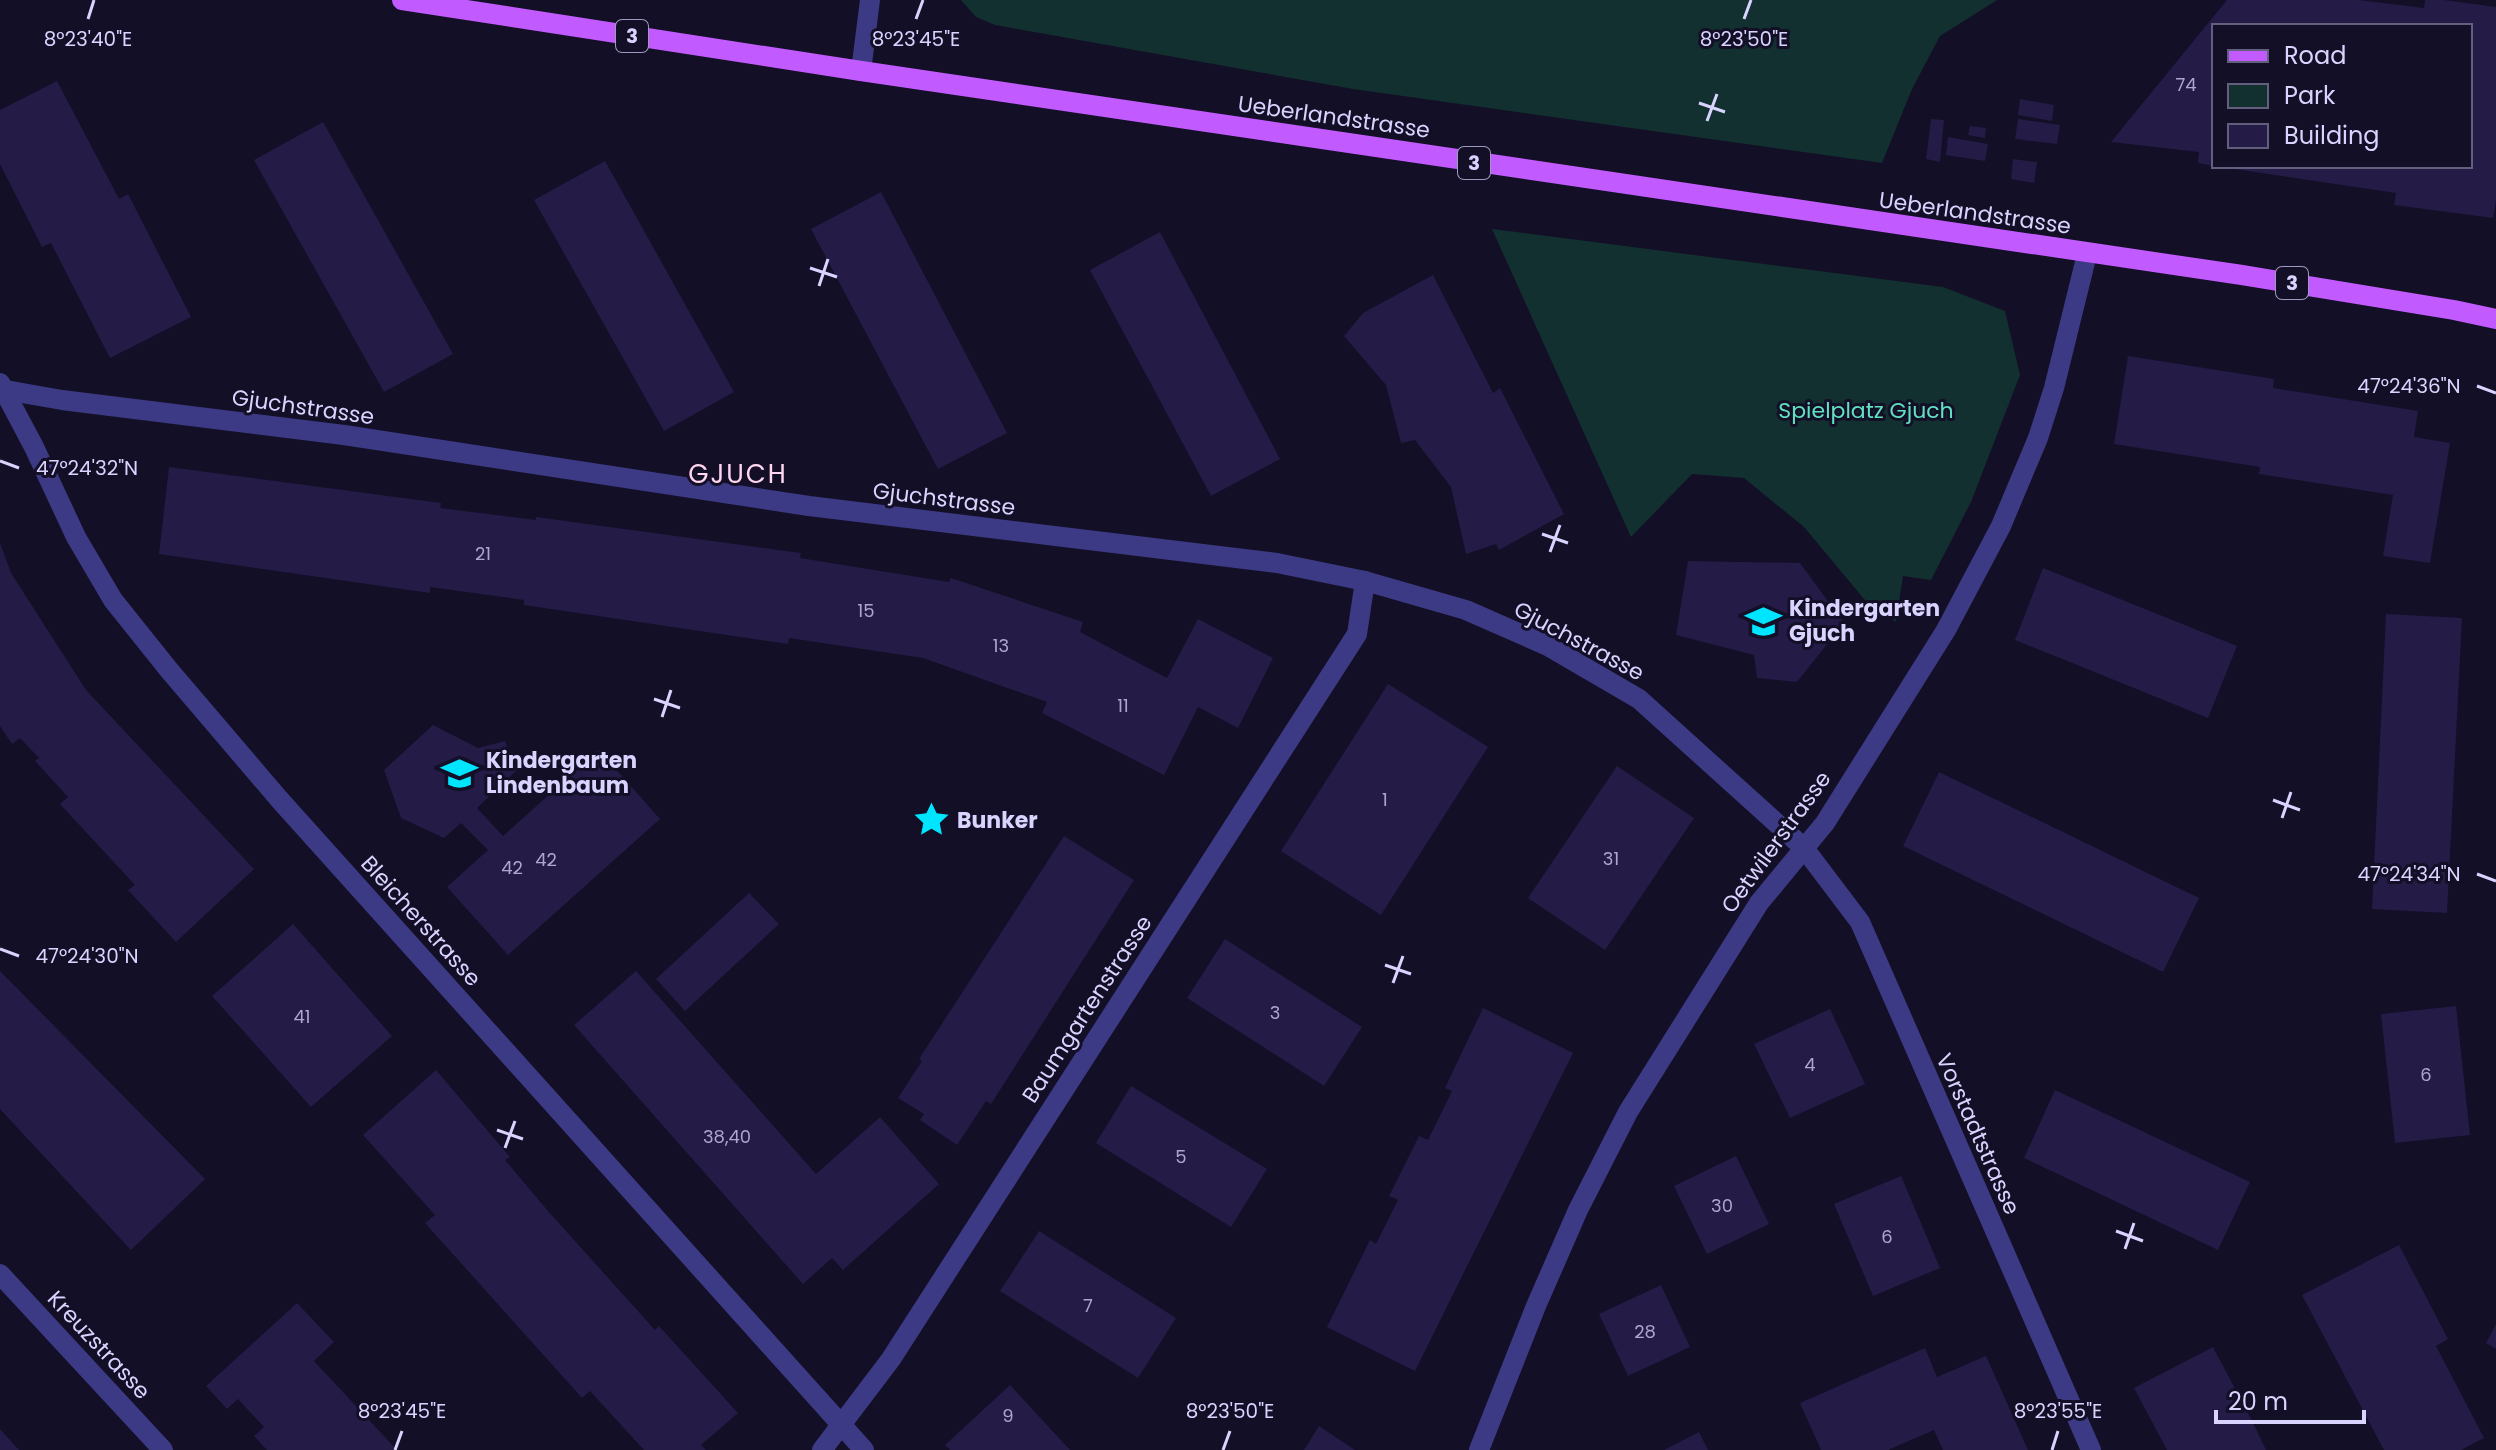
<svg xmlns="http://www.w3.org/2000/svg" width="2496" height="1450" font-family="Poppins,sans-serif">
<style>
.green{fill:#12302f}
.building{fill:#241b47}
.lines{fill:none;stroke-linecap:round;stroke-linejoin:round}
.minor{stroke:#3d3a85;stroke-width:20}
.tertiary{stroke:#3d3a85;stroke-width:20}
.primary{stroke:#c25bff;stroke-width:20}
.ticks{fill:none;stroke:#d9d4ff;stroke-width:3}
.labels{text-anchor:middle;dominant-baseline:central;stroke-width:6;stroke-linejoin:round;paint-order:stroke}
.number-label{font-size:18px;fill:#aca6d1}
.shield{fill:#130f26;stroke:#9e99be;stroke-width:2}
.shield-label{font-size:20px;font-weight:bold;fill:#d9d4ff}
.street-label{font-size:22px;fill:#d9d4ff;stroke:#130f26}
.park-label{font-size:22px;fill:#5fe0c0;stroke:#130f26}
.poi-label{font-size:22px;font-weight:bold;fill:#d9d4ff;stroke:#130f26;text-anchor:start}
.quarter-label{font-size:26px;letter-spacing:2px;fill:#ffd6f0;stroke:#130f26}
.ticks-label{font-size:20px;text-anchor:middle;fill:#d9d4ff;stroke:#130f26;stroke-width:6;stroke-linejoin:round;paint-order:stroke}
</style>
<rect width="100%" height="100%" fill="#130f26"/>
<g class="green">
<polygon points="961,0 1997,0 1940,36 1912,89 1882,163 1353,89 995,25 976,17"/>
<polygon points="1492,229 1943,287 2005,311 2020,375 1971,502 1931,580 1903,576 1896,622 1864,599 1804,527 1744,478 1692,474 1631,537"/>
</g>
<g class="building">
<polygon points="2227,0 2358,0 2424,8 2425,0 2444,0 2496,7 2496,200 2493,218 2394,205 2396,193 2228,168 2470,166 2470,26 2214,26 2214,166 2198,163 2199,152 2111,142"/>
<polygon points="57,81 119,199 128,194 191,317 110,358 51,243 42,247 0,164 0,110"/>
<polygon points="2020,99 2054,105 2052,121 2018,115"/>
<polygon points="1931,119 1944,120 1940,162 1926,159"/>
<polygon points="2018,119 2060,125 2057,144 2015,139"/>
<polygon points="323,122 453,354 384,392 254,160"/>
<polygon points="1970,126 1986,128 1985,138 1968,135"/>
<polygon points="1948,137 1988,144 1985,161 1946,155"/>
<polygon points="2013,159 2037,162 2034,183 2011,179"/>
<polygon points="605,161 734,392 664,431 534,200"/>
<polygon points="881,192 1007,433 938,469 811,229"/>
<polygon points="1160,232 1280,459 1211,496 1090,270"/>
<polygon points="1433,275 1493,393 1500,388 1564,514 1499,550 1496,544 1466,554 1451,487 1415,440 1401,443 1386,385 1344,336 1363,313"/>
<polygon points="2128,356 2274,379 2273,388 2418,411 2414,437 2450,443 2430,563 2383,556 2393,495 2259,474 2260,467 2114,444"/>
<polygon points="169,467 441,503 440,508 536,520 536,517 801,553 800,558 949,582 951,578 1083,622 1080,632 1167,678 1198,619 1273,658 1238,728 1198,707 1164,775 1042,713 1047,702 923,658 789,638 788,644 524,605 524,600 430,587 430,593 159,554"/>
<polygon points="0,543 11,573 86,690 254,869 176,942 128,890 135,885 60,804 68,797 35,761 39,758 20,738 12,744 0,726"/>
<polygon points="1688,561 1800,563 1844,623 1797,682 1757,678 1754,655 1676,635"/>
<polygon points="2043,568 2237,646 2208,718 2015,640"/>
<polygon points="2386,614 2462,618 2447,913 2372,909"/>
<polygon points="1388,684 1488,747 1381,915 1281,851"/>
<polygon points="433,725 478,748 505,741 516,771 477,808 503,836 599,750 660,819 508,955 447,887 488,850 461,823 444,838 401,818 384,770"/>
<polygon points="1617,766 1694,818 1605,950 1528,898"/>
<polygon points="1939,772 2199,898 2163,972 1903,846"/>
<polygon points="1064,836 1134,880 991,1104 986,1101 957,1145 920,1120 924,1114 898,1098 922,1061 919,1059"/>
<polygon points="749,893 779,924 685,1011 656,979"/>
<polygon points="293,924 392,1036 311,1107 212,996"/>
<polygon points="1225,939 1362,1027 1324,1086 1187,998"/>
<polygon points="0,971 205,1179 131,1250 0,1109"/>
<polygon points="636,971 816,1174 880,1117 939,1184 843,1270 832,1258 803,1284 574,1025"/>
<polygon points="2456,1006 2470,1135 2395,1143 2381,1014"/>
<polygon points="1483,1008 1573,1053 1415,1371 1327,1327 1370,1240 1376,1244 1398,1200 1389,1196 1419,1136 1428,1140 1452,1091 1445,1088"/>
<polygon points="1830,1009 1865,1084 1790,1118 1754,1044"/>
<polygon points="436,1070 510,1157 505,1160 548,1211 655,1330 659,1326 738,1413 701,1445 706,1450 644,1450 590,1391 582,1398 425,1223 435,1215 363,1135"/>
<polygon points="1131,1086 1267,1169 1231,1227 1096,1143"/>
<polygon points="2055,1090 2250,1182 2218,1250 2024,1158"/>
<polygon points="1736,1156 1769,1224 1707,1254 1674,1186"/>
<polygon points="1901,1176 1940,1268 1873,1296 1834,1204"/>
<polygon points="1039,1231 1176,1318 1138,1378 1000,1291"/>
<polygon points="2399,1245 2448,1339 2436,1346 2484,1438 2461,1450 2384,1450 2302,1295"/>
<polygon points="1661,1285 1690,1347 1628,1376 1599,1314"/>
<polygon points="297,1303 334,1342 314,1361 397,1450 267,1450 254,1436 264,1427 238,1399 227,1409 206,1386"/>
<polygon points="2496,1324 2496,1349 2486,1343"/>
<polygon points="2213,1347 2251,1419 2266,1450 2167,1450 2134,1388"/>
<polygon points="1925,1348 1937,1377 1986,1356 2028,1450 1943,1450 1934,1430 1888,1450 1821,1450 1800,1403"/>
<polygon points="1010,1385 1070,1450 950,1450 945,1445"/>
<polygon points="1319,1426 1355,1450 1304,1450"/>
<polygon points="0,1429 19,1450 0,1450"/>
<polygon points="1699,1432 1708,1450 1664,1450"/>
</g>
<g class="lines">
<g class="minor">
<polyline points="0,383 34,447 76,537 113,600 169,670 279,799 864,1450"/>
<polyline points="0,389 62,400 344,435 809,506 1277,563 1365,581 1466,610 1548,646 1639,699 1804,848 1860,922 2091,1450"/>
<polyline points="0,1274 163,1450"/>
<polyline points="822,1450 891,1359 1357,634 1365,581"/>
<polyline points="1479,1450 1536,1306 1578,1210 1628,1112 1759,903 1825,823 1946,630 2001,526 2038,438 2054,388 2087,254"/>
</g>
<polyline class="tertiary" points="861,71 870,0"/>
<polyline class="primary" points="402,0 861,71 2242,275 2454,310 2496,319"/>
</g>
<path class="ticks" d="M88,19L94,0M916,19L923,0M1744,19L1751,0M1699,103L1725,112M1707,121L1717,94M810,268L837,277M819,286L828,259M2477,386L2496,393M0,461L19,468M1542,534L1568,543M1550,552L1560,525M654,699L680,708M662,717L671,690M2273,800L2300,810M2282,818L2291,792M2477,874L2496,881M0,949L19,956M1385,965L1411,974M1393,983L1403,956M497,1130L523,1139M505,1148L515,1121M2116,1231L2143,1241M2125,1249L2134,1223M395,1450L402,1431M1223,1450L1230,1431M2052,1450L2058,1431"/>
<defs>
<symbol id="school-bare" viewBox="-9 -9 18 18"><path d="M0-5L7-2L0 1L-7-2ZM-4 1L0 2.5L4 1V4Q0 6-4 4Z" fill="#00e5ff" stroke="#130f26" stroke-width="2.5" paint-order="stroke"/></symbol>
<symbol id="sight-bare" viewBox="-9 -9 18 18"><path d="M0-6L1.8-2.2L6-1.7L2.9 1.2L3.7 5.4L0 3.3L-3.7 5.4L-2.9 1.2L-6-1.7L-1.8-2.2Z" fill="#00e5ff" stroke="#130f26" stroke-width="2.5" paint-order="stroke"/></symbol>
</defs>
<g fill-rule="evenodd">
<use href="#school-bare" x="1738" y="596" width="51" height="51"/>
<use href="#school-bare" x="434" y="748" width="51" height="51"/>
<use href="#sight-bare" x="906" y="794" width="51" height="51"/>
</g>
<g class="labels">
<g class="number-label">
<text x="2186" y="84">74</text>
<text x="483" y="553">21</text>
<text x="866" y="610">15</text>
<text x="1001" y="645">13</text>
<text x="1123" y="705">11</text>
<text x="1385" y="799">1</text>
<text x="1611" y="858">31</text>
<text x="546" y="859">42</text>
<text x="512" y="867">42</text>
<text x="1275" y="1012">3</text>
<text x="302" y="1016">41</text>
<text x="1810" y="1064">4</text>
<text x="2426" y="1074">6</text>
<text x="727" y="1136">38,40</text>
<text x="1181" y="1156">5</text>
<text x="1722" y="1205">30</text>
<text x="1887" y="1236">6</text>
<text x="1088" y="1305">7</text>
<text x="1645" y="1331">28</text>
<text x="1008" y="1415">9</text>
</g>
<g class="shield">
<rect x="616" y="20" width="32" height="32" rx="6"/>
<rect x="1458" y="147" width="32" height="32" rx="6"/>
<rect x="2276" y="267" width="32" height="32" rx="6"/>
</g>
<g class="shield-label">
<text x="632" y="36">3</text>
<text x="1474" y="163">3</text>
<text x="2292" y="283">3</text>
</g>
<g class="street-label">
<text transform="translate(1334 117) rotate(8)">Ueberlandstrasse</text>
<text transform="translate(1975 213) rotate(8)">Ueberlandstrasse</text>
<text transform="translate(303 407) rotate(8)">Gjuchstrasse</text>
<text transform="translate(944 499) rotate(7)">Gjuchstrasse</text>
<text transform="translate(1579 641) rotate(28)">Gjuchstrasse</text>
<text transform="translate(1776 842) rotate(-54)">Oetwilerstrasse</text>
<text transform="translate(421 921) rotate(48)">Bleicherstrasse</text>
<text transform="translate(1087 1009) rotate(-57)">Baumgartenstrasse</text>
<text transform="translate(1978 1134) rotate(66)">Vorstadtstrasse</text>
<text transform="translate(99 1345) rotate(47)">Kreuzstrasse</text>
</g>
<g class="park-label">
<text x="1866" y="410">Spielplatz Gjuch</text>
</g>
<g class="poi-label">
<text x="1789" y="608">Kindergarten<tspan x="1789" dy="25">Gjuch</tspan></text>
<text x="486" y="760">Kindergarten<tspan x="486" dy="25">Lindenbaum</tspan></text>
<text x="957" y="820">Bunker</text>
</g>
<g class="quarter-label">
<text x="738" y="474">GJUCH</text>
</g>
</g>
<g class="ticks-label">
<text x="88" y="46">8°23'40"E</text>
<text x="916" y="46">8°23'45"E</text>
<text x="1744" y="46">8°23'50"E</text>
<text x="2409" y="393">47°24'36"N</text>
<text x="87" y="475">47°24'32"N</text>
<text x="2409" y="881">47°24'34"N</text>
<text x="87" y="963">47°24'30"N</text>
<text x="402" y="1418">8°23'45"E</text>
<text x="1230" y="1418">8°23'50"E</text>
<text x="2058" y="1418">8°23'55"E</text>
</g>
<rect x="2212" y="24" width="260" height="144" fill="#130f26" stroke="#625e7d" stroke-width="2"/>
<rect x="2228" y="50" width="40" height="12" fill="#c25bff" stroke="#625e7d" stroke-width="2"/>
<text x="2284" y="64" font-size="24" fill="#d9d4ff">Road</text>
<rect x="2228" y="84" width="40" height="24" fill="#12302f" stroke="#625e7d" stroke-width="2"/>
<text x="2284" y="104" font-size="24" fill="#d9d4ff">Park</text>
<rect x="2228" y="124" width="40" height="24" fill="#241b47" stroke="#625e7d" stroke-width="2"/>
<text x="2284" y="144" font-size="24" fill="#d9d4ff">Building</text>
<path d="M2216 1410v12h148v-12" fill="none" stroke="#d9d4ff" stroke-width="4"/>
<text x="2228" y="1410" font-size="24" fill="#d9d4ff" stroke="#130f26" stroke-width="6" paint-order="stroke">20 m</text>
</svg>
